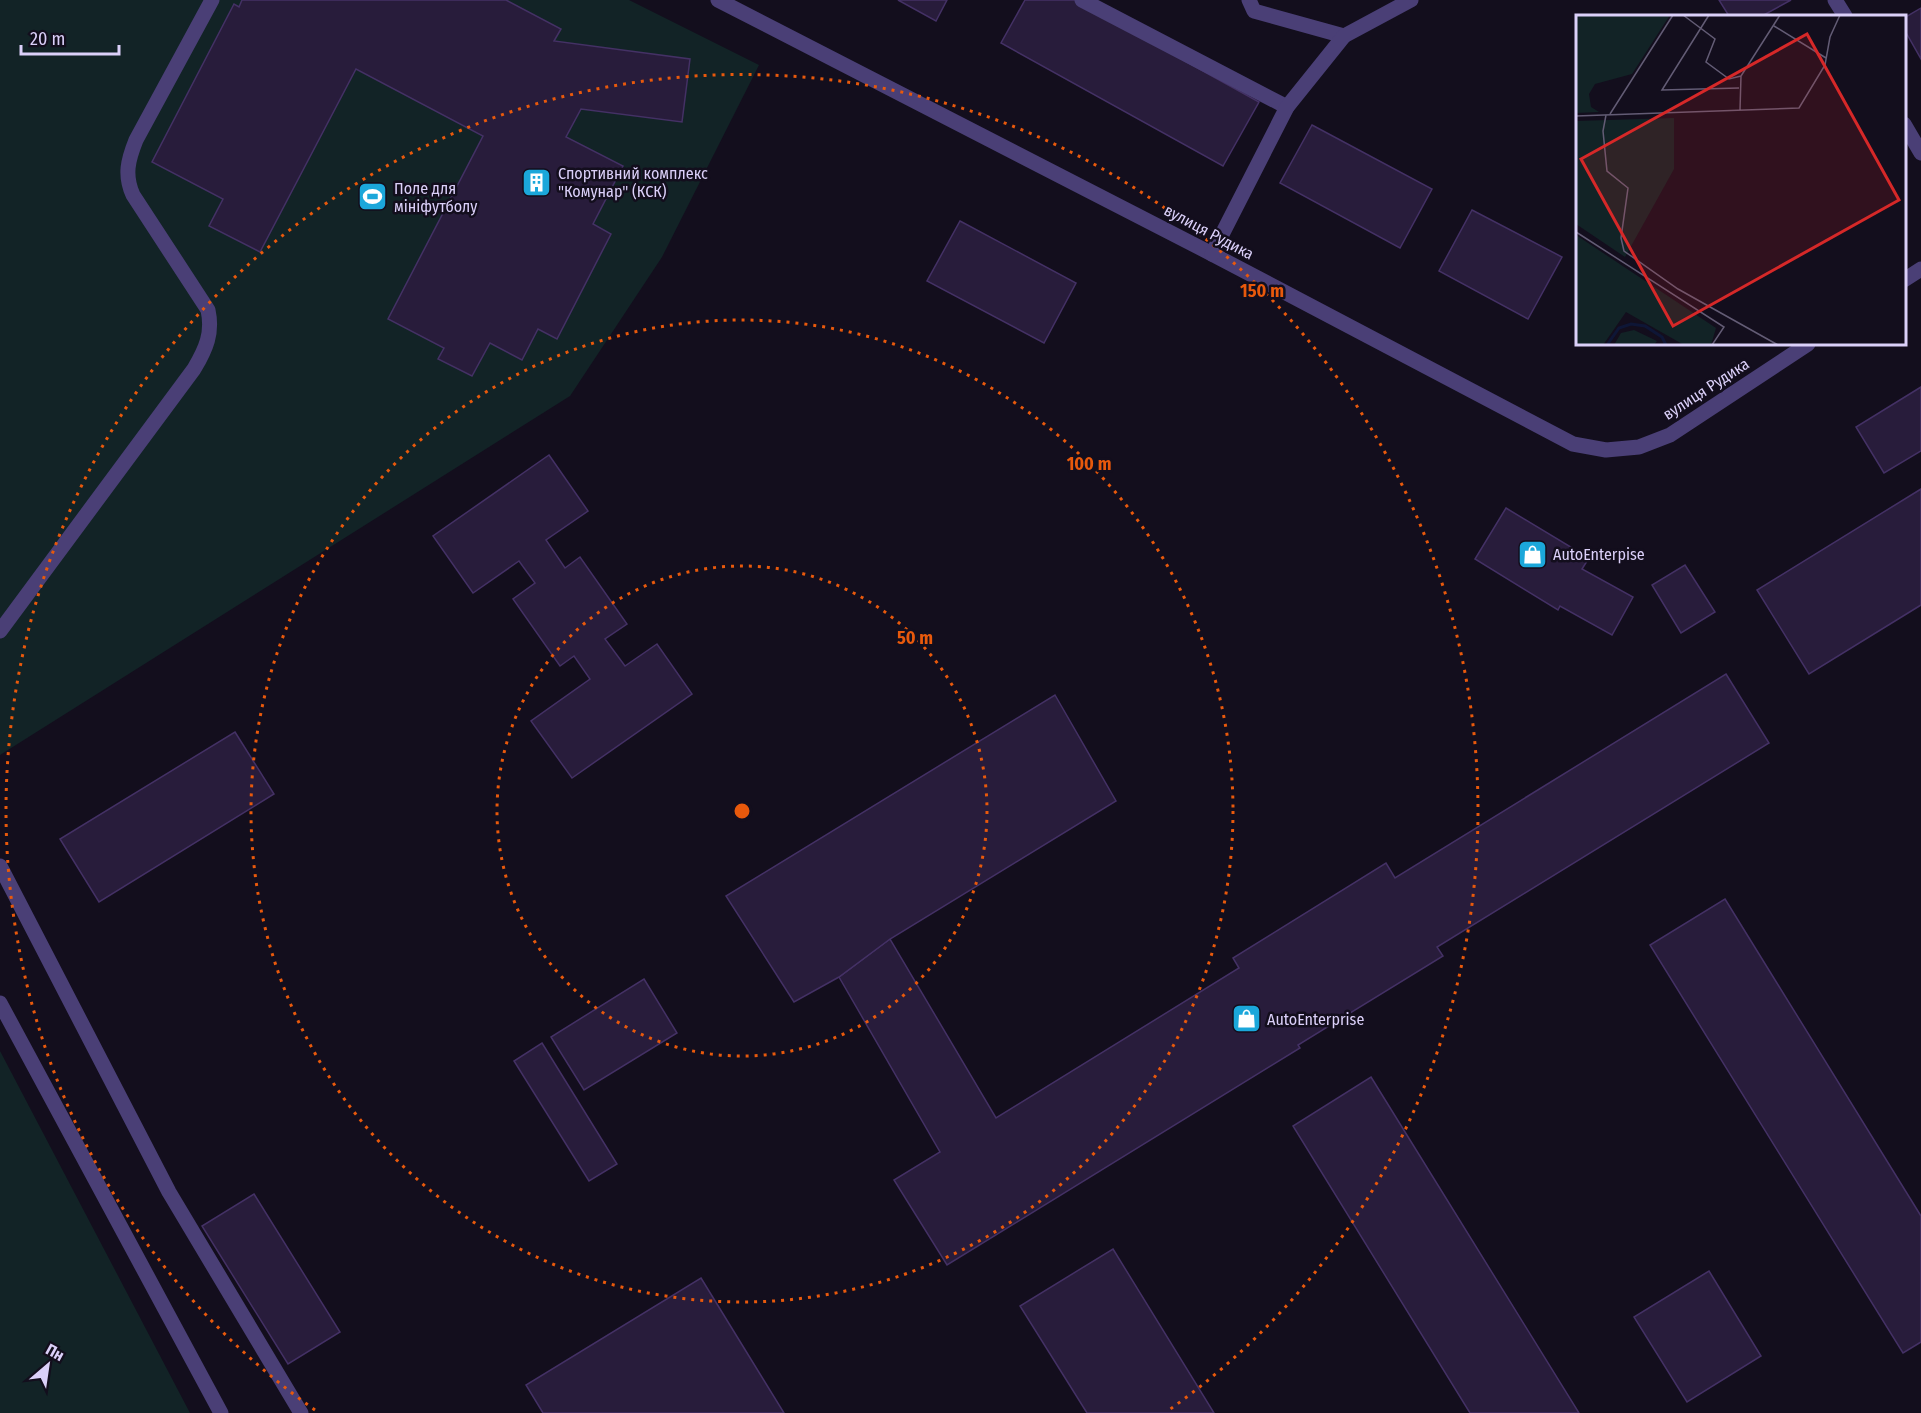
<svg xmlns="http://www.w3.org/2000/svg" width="1921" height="1413" font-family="'Fira Sans Condensed',sans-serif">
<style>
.green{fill:#122326}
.building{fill:#281c3b;stroke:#443165;stroke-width:1.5}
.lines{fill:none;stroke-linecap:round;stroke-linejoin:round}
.service{stroke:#4a3f76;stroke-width:15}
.minor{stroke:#4a3f76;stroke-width:15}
.ring{fill:none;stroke:#e8590c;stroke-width:3;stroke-dasharray:3 6}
.labels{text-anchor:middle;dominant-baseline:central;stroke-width:5;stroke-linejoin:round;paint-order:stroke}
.poi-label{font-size:16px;fill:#dbd0f9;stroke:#130e1d;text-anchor:start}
.street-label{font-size:16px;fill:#dbd0f9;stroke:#130e1d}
.inset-river{fill:none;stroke:#0e1636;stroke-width:3}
.inset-road{fill:none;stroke:#635c75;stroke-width:1.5}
.view{fill:#d62828;fill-opacity:0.15;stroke:#d62828;stroke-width:3}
.inset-edge{fill:none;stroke:#dbd0f9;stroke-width:3}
.centre{fill:#e8590c;stroke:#130e1d;stroke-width:3}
.ring-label{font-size:18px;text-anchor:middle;font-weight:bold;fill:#e8590c;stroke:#130e1d;stroke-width:5;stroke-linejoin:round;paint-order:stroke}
</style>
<rect width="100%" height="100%" fill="#130e1d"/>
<g class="green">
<polygon points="0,0 629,0 759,65 662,257 570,396 0,755"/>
<polygon points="0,1051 190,1413 0,1413"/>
</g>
<g class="building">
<polygon points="242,0 506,0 561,29 554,41 690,59 682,122 581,109 566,137 623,166 593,224 611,234 557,339 538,329 522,360 490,343 472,376 438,359 444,348 388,319 483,136 356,69 260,252 209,226 223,199 152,162 234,4 239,7"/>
<polygon points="898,0 947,0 936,21"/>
<polygon points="1025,0 1075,0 1259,102 1223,166 1001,43"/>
<polygon points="1719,0 1791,0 1762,16 1729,16"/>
<polygon points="1921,8 1921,59 1904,29 1904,18"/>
<polygon points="1312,125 1432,189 1400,248 1280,183"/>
<polygon points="1472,210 1562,257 1528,319 1439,271"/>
<polygon points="960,221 1076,283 1044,343 927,281"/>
<polygon points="1921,387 1921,451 1884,473 1856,427"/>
<polygon points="549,455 588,511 546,540 565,568 580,557 627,624 605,639 625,666 657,644 692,694 572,778 531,721 590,679 574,656 560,666 513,599 535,583 519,561 473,593 433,536"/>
<polygon points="1921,489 1921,605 1809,674 1757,590"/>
<polygon points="1506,508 1589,558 1582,569 1633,597 1612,635 1560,606 1558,610 1475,559"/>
<polygon points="1685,565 1715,612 1681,633 1652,585"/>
<polygon points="1726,674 1769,743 1437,947 1443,956 1298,1045 1300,1048 947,1265 894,1180 940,1152 839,977 890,939 996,1118 1239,968 1233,958 1386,863 1395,878"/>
<polygon points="1055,695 1116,801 890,939 839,977 794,1002 726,896"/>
<polygon points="235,732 274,794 99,902 60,839"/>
<polygon points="1725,899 1921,1216 1921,1342 1903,1353 1650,945"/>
<polygon points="644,979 677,1033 584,1090 551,1037"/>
<polygon points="542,1043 617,1164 589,1181 514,1061"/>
<polygon points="1371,1077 1579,1413 1470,1413 1293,1126"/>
<polygon points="254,1194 340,1332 288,1364 202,1226"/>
<polygon points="1113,1249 1214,1413 1087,1413 1020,1306"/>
<polygon points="1709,1271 1761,1356 1687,1402 1634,1317"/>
<polygon points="701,1278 784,1413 543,1413 526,1385"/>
</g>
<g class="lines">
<g class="service">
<polyline points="1082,0 1287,107"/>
<polyline points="1249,0 1254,11 1344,36"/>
<path d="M0,631L194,369C206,349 213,333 208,310L133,195C124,175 128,160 136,140L212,0"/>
<polyline points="0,866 169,1192 301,1413"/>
<polyline points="0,1003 221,1413"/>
</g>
<g class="minor">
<polyline points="718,0 1212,254 1573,444 1606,450 1639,447 1670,435 1808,344"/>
<polyline points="1835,0 1845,16"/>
<polyline points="1904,124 1921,153"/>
<polyline points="1212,254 1287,107 1344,36 1411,0"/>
<polyline points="1904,280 1921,269"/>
</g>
</g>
<g class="ring">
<circle cx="742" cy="811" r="245"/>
<circle cx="742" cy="811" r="491"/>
<path d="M315 1410A736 736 0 1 1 1169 1410"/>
</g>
<defs>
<symbol id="building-square" viewBox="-11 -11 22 22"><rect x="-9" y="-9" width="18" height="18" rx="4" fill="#1ba7da" stroke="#130e1d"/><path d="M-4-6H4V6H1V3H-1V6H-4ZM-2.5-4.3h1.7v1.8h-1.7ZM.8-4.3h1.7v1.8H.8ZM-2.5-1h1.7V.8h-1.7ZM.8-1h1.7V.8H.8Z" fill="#fff"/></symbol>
<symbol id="stadium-square" viewBox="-11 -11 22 22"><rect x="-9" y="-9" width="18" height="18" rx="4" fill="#1ba7da" stroke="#130e1d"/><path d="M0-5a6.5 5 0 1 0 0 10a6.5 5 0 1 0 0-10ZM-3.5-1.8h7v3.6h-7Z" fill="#fff"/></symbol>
<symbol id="shop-square" viewBox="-11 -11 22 22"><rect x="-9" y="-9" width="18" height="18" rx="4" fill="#1ba7da" stroke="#130e1d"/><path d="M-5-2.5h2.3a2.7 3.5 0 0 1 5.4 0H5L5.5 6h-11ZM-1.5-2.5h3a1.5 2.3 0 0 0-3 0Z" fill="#fff"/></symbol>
</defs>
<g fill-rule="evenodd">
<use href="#building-square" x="520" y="166" width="33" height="33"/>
<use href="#stadium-square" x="356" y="180" width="33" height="33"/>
<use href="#shop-square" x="1516" y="538" width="33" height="33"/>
<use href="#shop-square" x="1230" y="1002" width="33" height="33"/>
</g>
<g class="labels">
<g class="poi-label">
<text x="558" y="173">Спортивний комплекс<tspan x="558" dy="18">"Комунар" (КСК)</tspan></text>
<text x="394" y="188">Поле для<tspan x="394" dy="18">мініфутболу</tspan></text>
<text x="1553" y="554">AutoEnterpise</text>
<text x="1267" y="1019">AutoEnterprise</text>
</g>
<g class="street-label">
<text transform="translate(1209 232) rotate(28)">вулиця Рудика</text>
<text transform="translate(1706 389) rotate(-33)">вулиця Рудика</text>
</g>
</g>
<g transform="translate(1576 15)">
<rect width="330" height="330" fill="#130e1d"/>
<path d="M0,0H94L56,59L19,69L13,79L15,92L23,97L0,98ZM98,103V154L49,242L0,209V106ZM0,220L140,313L135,330H108L50,297L27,330H0ZM58,315L81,326L78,330H38L45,318Z" fill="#122326"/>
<path class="inset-river" d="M31,330L43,313L55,309L69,311L86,322L90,330"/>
<path class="inset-road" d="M107,0L139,24L130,47L153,64L165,61M133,0L86,75L163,73M198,11L250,43M164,95L165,61L204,0M34,99L97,0M30,100L27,116L31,156L52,173L45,223L48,236L102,274L202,330M0,101L223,93L249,50L254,22L264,0M0,217L148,312L136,330"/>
<path class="view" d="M231,19L323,185L97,311L5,144Z"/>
<rect width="330" height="330" class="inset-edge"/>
</g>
<circle cx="742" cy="811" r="9" class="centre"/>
<g class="ring-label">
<text x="1262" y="297">150 m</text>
<text x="1089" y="470">100 m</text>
<text x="915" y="644">50 m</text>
</g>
<g transform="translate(48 1365) rotate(29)" stroke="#130e1d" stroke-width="4.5" paint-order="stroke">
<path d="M0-4.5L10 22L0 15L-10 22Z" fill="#dbd0f9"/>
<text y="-9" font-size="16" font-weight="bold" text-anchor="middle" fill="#dbd0f9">Пн</text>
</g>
<path d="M21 45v9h98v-9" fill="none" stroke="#dbd0f9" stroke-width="3"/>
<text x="30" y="45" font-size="18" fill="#dbd0f9" stroke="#130e1d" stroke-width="4.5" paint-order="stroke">20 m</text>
</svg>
